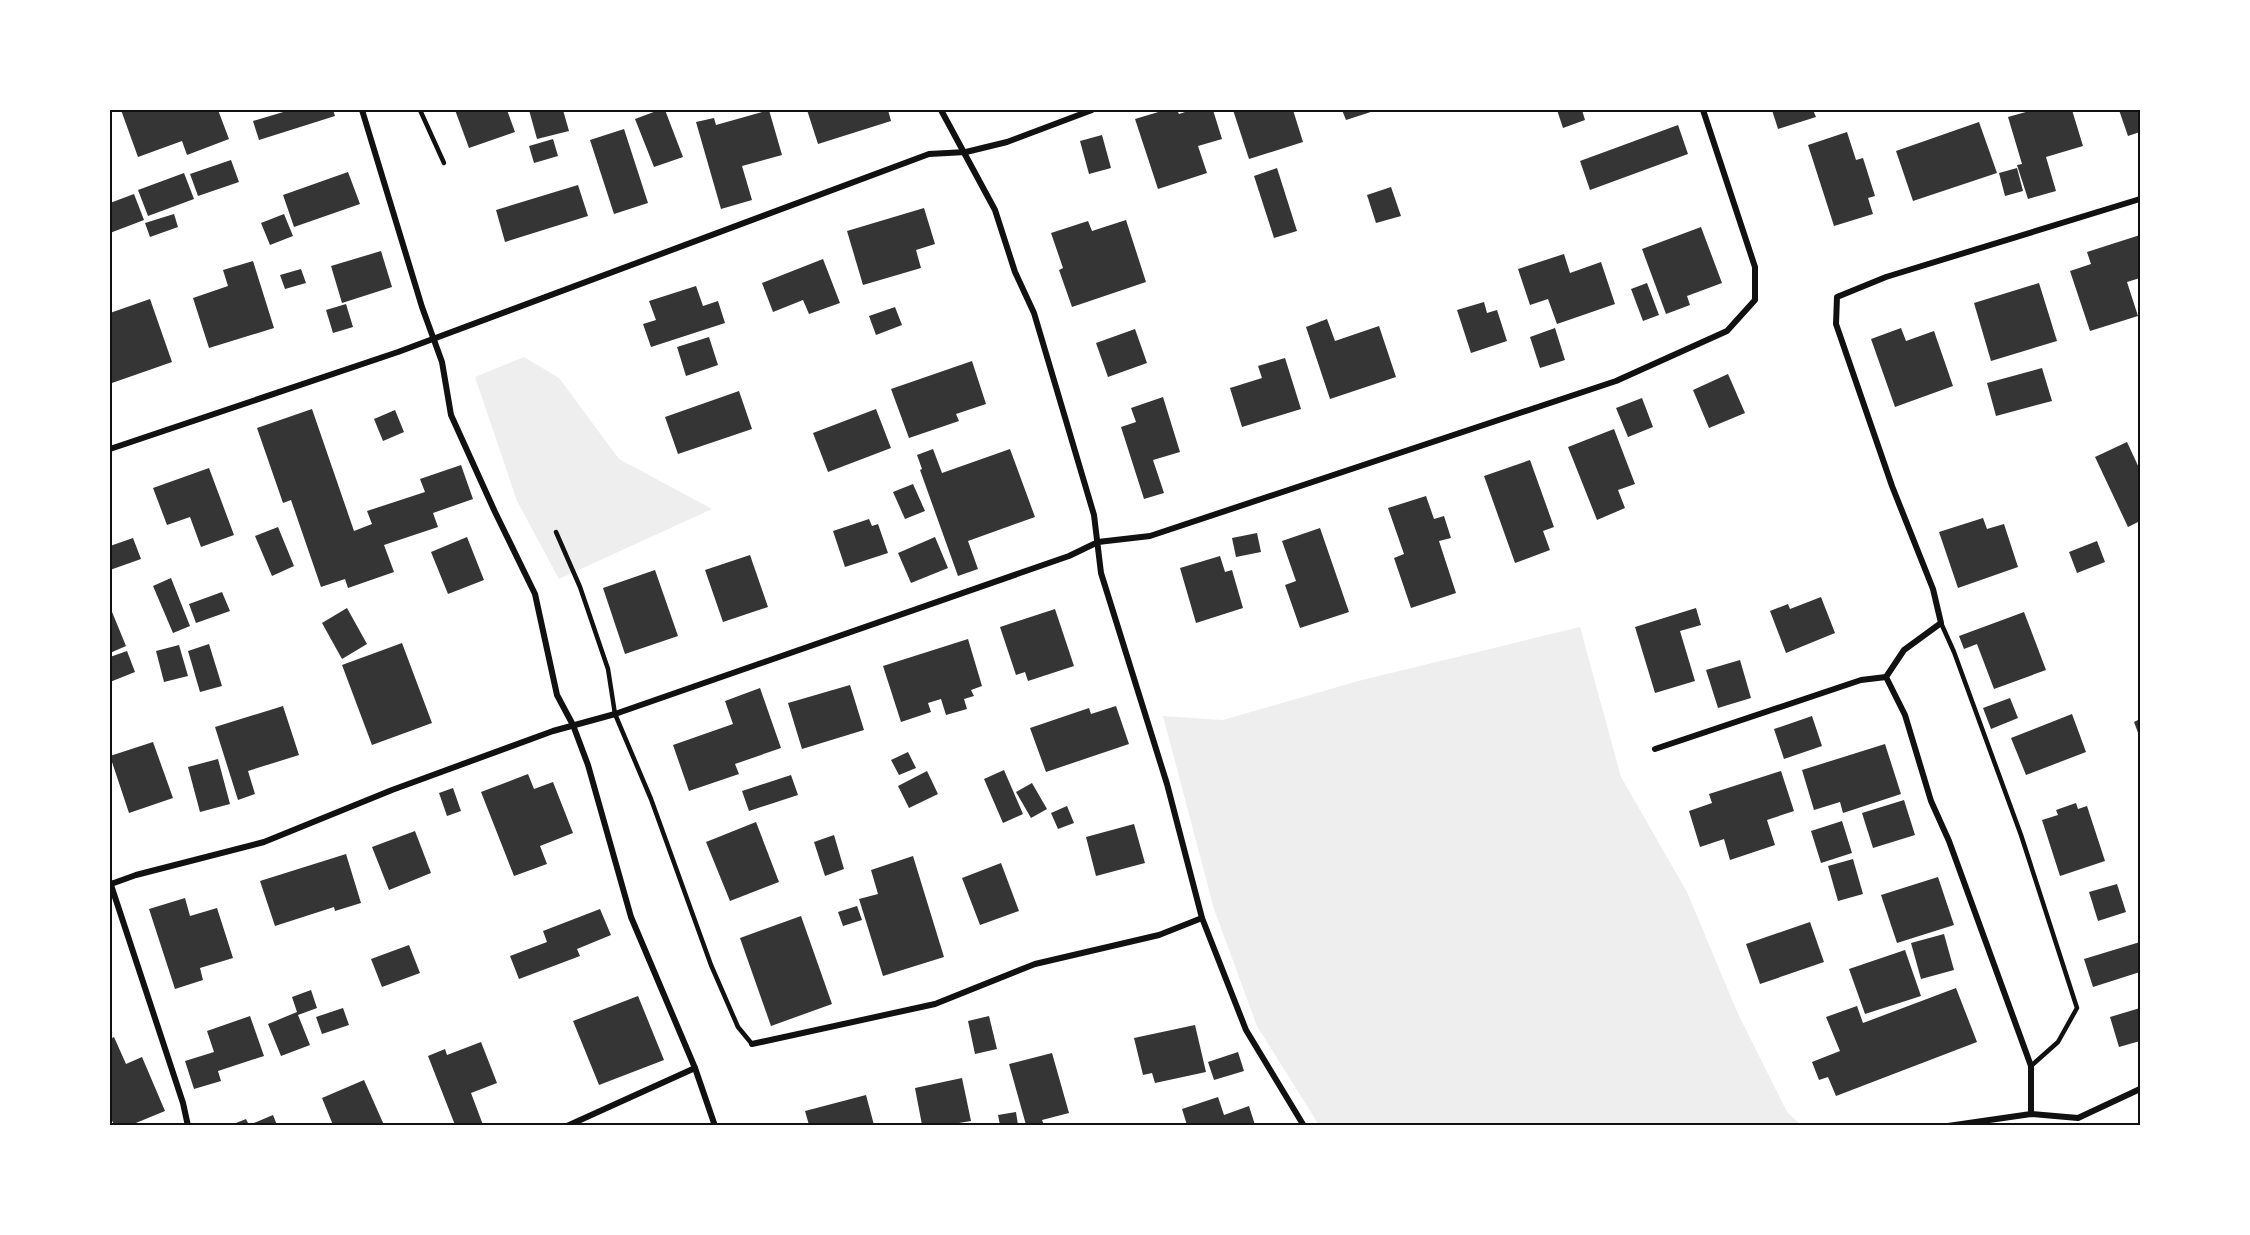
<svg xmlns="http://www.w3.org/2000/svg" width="2250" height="1235" font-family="'Sofia Sans Condensed',sans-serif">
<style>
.green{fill:#eee}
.building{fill:#353535}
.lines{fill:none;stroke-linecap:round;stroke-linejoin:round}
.service{stroke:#111;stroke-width:4.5}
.minor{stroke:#111;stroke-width:6}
.neatline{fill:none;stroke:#111;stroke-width:2}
</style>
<rect width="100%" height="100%" fill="#fff"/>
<g class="green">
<polygon points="524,357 559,378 619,459 712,509 559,579 517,501 475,377"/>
<polygon points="1580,627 1621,777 1687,892 1738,1014 1787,1112 1801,1125 1319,1125 1257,1026 1214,909 1163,716 1223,720 1358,681"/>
</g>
<g class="building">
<polygon points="121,110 218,110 229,139 187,155 182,141 138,157"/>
<polygon points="290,110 333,110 335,116 259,140 253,121"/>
<polygon points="455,110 507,110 515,132 469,148"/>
<polygon points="529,110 563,110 569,131 537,139"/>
<polygon points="659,110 665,110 683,157 654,167 635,119"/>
<polygon points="769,110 782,155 742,166 752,200 721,209 696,122 714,118 716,125"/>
<polygon points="807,110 888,110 891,121 818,144"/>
<polygon points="1165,110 1177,110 1179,114 1191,110 1213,110 1222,139 1198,146 1207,173 1158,189 1135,119"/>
<polygon points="1233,110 1293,110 1303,142 1249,159"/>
<polygon points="1342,110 1377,110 1346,120"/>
<polygon points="1557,110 1582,110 1585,120 1563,128"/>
<polygon points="1772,110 1813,110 1816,117 1778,129"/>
<polygon points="2033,110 2072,110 2083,146 2046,157 2056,191 2028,199 2017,165 2022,164 2008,117"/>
<polygon points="2119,110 2140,110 2140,132 2128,136"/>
<polygon points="1979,122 1997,173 1913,201 1896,151"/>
<polygon points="1678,125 1688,154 1590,190 1580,161"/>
<polygon points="624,129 648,203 614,214 590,140"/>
<polygon points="1847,132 1856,160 1863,158 1875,196 1868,198 1873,214 1834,226 1808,145"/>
<polygon points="1102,135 1111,168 1089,174 1080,141"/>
<polygon points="553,139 558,156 534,163 529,146"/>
<polygon points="231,160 239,182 198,196 190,174"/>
<polygon points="1277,168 1297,231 1274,238 1254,176"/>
<polygon points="2017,168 2023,191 2005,196 1999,173"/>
<polygon points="348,172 360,204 294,227 283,195"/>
<polygon points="184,173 194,199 148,216 138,190"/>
<polygon points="578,185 588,216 505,242 496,210"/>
<polygon points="1391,187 1401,216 1376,223 1367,195"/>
<polygon points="134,194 144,220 110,233 110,203"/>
<polygon points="924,208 935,244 916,250 921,268 863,285 847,231"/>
<polygon points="174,214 178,227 150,237 145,223"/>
<polygon points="284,214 293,236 270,245 261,223"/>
<polygon points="1126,220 1146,282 1072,307 1059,270 1063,268 1051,233 1088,221 1092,231"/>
<polygon points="1701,227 1722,283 1687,296 1690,305 1666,314 1642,249"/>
<polygon points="2140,235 2140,278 2127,282 2138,316 2090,331 2070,271 2091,264 2087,252"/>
<polygon points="381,251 392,287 342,303 331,266"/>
<polygon points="1564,254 1570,273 1601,262 1615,304 1557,324 1548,299 1530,305 1518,269"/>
<polygon points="823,259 840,303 809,314 803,300 773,312 762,283"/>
<polygon points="253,261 274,328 209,348 193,298 228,286 223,270"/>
<polygon points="301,269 306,283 285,289 280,275"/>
<polygon points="1647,283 1659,315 1643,321 1631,289"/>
<polygon points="2039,283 2057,341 1991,361 1974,303"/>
<polygon points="696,286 703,306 718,301 725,323 651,347 643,324 656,320 649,301"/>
<polygon points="150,299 172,362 112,383 110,375 110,313"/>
<polygon points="1484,302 1487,313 1497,310 1507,341 1471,353 1457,310"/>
<polygon points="346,304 353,327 333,333 326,310"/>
<polygon points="895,307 902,325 876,335 869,316"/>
<polygon points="1327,319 1335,341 1379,326 1396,377 1330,399 1306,327"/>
<polygon points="1555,328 1565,360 1540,368 1530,337"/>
<polygon points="1901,328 1906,341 1934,331 1953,386 1895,407 1871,339"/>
<polygon points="1135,329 1147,363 1108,377 1096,343"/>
<polygon points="709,337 718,365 686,376 677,347"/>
<polygon points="1285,358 1301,409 1242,427 1230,388 1262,378 1258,366"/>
<polygon points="972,361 986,404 956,414 959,421 909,438 891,389"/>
<polygon points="2042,368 2052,401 1996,416 1987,383"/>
<polygon points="1728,374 1745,413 1709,428 1693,390"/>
<polygon points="739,391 752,429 678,454 665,417"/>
<polygon points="1163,397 1180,452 1153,460 1164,493 1144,499 1121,427 1136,422 1131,408"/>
<polygon points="1642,398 1653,427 1628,437 1616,408"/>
<polygon points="312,409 354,531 372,524 367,511 425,492 420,479 461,465 473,499 433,513 438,527 384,545 394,572 348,588 345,579 321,587 291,500 283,503 257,428"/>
<polygon points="876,409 891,448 828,472 813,433"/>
<polygon points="395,410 404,432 383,441 374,419"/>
<polygon points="1614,429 1635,484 1618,490 1625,508 1597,520 1568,447"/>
<polygon points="2127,442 2140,470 2140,521 2128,527 2095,457"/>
<polygon points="933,449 942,473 1010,449 1035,517 968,541 978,569 958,576 920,470 922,469 917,455"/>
<polygon points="1530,460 1554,527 1543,531 1550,550 1515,563 1484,476"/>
<polygon points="209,468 234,535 201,547 190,517 167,525 153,488"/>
<polygon points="913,484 925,511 905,519 893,492"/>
<polygon points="1426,496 1434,519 1444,516 1451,538 1439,541 1456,593 1411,608 1394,558 1404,554 1388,508"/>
<polygon points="1983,518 1987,529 2004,524 2018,567 1958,588 1939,532"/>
<polygon points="869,519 872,526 878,524 888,553 845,567 833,531"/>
<polygon points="278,527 294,566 272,576 255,536"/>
<polygon points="1320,528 1349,612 1300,628 1285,585 1296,581 1282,541"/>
<polygon points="1257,533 1261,552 1236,557 1232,538"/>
<polygon points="467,537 484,580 448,594 431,552"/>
<polygon points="935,537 948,568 911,583 898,553"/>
<polygon points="133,538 141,559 110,570 110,546"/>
<polygon points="2097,541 2105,562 2077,573 2069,552"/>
<polygon points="750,555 768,607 723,622 705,570"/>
<polygon points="1220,556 1225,572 1232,570 1243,608 1196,623 1180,568"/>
<polygon points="655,570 678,636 625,654 603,588"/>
<polygon points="171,578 190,626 173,633 153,586"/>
<polygon points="222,592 230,611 196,623 189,604"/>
<polygon points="1821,597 1835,633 1786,653 1770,611 1788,604 1790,609"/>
<polygon points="110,607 126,646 110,653"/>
<polygon points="347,608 367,644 342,659 322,623"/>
<polygon points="1696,608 1701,625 1680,631 1695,681 1655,693 1635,627"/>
<polygon points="1055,609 1074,666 1028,681 1025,672 1016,675 1000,627"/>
<polygon points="2024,612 2046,670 1994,689 1977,644 1964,649 1959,636"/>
<polygon points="968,639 982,686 971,690 974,696 964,699 967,709 946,715 941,699 928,703 931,712 901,722 883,666"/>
<polygon points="402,643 432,723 372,745 342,665"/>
<polygon points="209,644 222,686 200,692 188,651"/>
<polygon points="179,645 188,676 164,682 156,651"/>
<polygon points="127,651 135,672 110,682 110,657"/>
<polygon points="1740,660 1751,698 1718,708 1706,670"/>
<polygon points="850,685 864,730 802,749 788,703"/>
<polygon points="760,688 781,748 735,764 739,774 689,791 673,745 733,724 725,701"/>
<polygon points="2010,698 2018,718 1991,729 1983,708"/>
<polygon points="283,706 299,755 248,771 255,794 238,800 215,727"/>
<polygon points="1116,706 1129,744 1046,772 1030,728 1089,708 1091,714"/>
<polygon points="2072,714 2086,752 2026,775 2011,738"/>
<polygon points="1812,716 1822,746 1784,759 1774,729"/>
<polygon points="2140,719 2140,738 2134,722"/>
<polygon points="153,742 173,798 129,813 110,756"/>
<polygon points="1885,744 1901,794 1843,813 1840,802 1814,810 1802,770"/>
<polygon points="908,752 916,768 899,775 891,760"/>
<polygon points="218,759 230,804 200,812 188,767"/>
<polygon points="1004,770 1023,814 1003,823 984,779"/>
<polygon points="927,771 938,794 909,808 898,786"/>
<polygon points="1781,771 1794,811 1767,820 1775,845 1730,860 1724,839 1700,847 1689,811 1712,803 1709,794"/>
<polygon points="528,774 534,789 553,782 573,833 540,846 547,864 514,876 481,792"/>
<polygon points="791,775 798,795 749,811 742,791"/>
<polygon points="1032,783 1047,809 1031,818 1016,792"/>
<polygon points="453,788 461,811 447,816 439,793"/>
<polygon points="1904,800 1915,835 1873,848 1862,813"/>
<polygon points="2076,803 2078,809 2087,806 2105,861 2060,876 2042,820 2058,815 2056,810"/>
<polygon points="1067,806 1074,823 1058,829 1051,813"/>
<polygon points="1842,821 1852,853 1821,863 1811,831"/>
<polygon points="756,822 779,882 730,901 706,842"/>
<polygon points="1134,824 1145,863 1096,876 1086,837"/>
<polygon points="415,831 431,873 389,890 372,847"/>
<polygon points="834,835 844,869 825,876 814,842"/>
<polygon points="346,854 361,903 335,911 334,907 275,926 260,881"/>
<polygon points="913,856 944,957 883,976 859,899 878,894 871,870"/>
<polygon points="1853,859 1863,894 1838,901 1828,866"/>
<polygon points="1001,863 1019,911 980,925 962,878"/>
<polygon points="1938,877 1954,925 1897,943 1881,895"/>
<polygon points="2117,884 2126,912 2098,921 2089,892"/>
<polygon points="185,898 190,916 217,908 233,958 200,968 203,980 175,989 149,909"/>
<polygon points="857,906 862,920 843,926 838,912"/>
<polygon points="600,909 611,935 577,949 580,956 519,979 510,956 547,942 543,931"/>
<polygon points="801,916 832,1004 771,1026 740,938"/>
<polygon points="1810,922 1824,962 1760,984 1746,944"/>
<polygon points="1944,934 1954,970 1921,979 1911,943"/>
<polygon points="2140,942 2140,972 2093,987 2084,959"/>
<polygon points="409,945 420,973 382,987 371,959"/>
<polygon points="1905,950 1921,996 1865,1014 1849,969"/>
<polygon points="1956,988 1977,1042 1836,1096 1828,1077 1819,1080 1812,1062 1840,1051 1826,1017 1857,1006 1863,1023"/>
<polygon points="311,990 317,1008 298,1015 310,1045 281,1056 268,1024 297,1012 292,997"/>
<polygon points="638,996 664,1060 599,1085 573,1021"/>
<polygon points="343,1008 349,1025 322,1034 316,1017"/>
<polygon points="2140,1008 2140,1041 2119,1047 2110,1017"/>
<polygon points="250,1016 264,1056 218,1071 221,1081 194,1089 185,1061 214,1052 207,1031"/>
<polygon points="989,1016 997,1049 975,1054 968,1021"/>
<polygon points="1195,1025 1206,1072 1155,1083 1152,1073 1143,1075 1134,1038"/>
<polygon points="114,1037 126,1064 142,1057 165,1111 131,1125 114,1125 110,1116 110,1039"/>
<polygon points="481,1042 497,1083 471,1093 483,1125 455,1125 428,1056 445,1049 447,1055"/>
<polygon points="1238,1052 1244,1071 1214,1080 1208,1062"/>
<polygon points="1052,1053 1069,1113 1042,1120 1044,1125 1026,1125 1009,1064"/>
<polygon points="962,1078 971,1121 947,1125 922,1125 915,1088"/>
<polygon points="364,1080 384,1125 333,1125 322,1098"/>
<polygon points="866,1095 874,1125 809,1125 805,1111"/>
<polygon points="1218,1097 1224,1115 1249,1106 1255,1125 1187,1125 1182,1109"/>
<polygon points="1016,1112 1018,1125 1000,1125 998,1115"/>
<polygon points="273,1115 277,1125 231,1125 246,1119 249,1125"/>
</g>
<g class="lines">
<g class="service">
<polyline points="420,110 444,163"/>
<polyline points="556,532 580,587 608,669 615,714 651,799 711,965 738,1027 752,1044"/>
<polyline points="1941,623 1954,652 2021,835 2077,1008 2058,1042 2031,1066"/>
</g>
<g class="minor">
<polyline points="362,110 422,307 442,362 451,415 495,512 535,594 557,695 573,725 588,765 631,917 695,1068 715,1126"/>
<polyline points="941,110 995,210 1015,272 1034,313 1094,515 1101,573 1167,784 1202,918 1246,1030 1304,1126"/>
<polyline points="110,449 398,352 929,154 966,152 1007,142 1092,110"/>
<polyline points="1655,749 1861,680 1886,677"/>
<polyline points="110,882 183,1103 188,1126"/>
<polyline points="111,884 136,875 264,842 392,790 553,731 615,714 1069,556 1098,542 1150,536 1616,381 1727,331 1755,300 1755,267 1703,110"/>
<polyline points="752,1044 935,1004 1035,964 1159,935 1202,918"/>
<polyline points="2031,1114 2031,1066 1949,841 1931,801 1905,715 1886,677 1904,650 1941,623 1933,589 1892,486 1836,324 1837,297 1886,277 2140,199"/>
<polyline points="567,1126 695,1068"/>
<polyline points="1948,1126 2031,1114 2078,1118 2140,1089"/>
</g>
</g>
<rect width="2250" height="1235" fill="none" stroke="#ffffff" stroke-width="222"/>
<rect x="111" y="111" width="2028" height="1013" class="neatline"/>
</svg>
